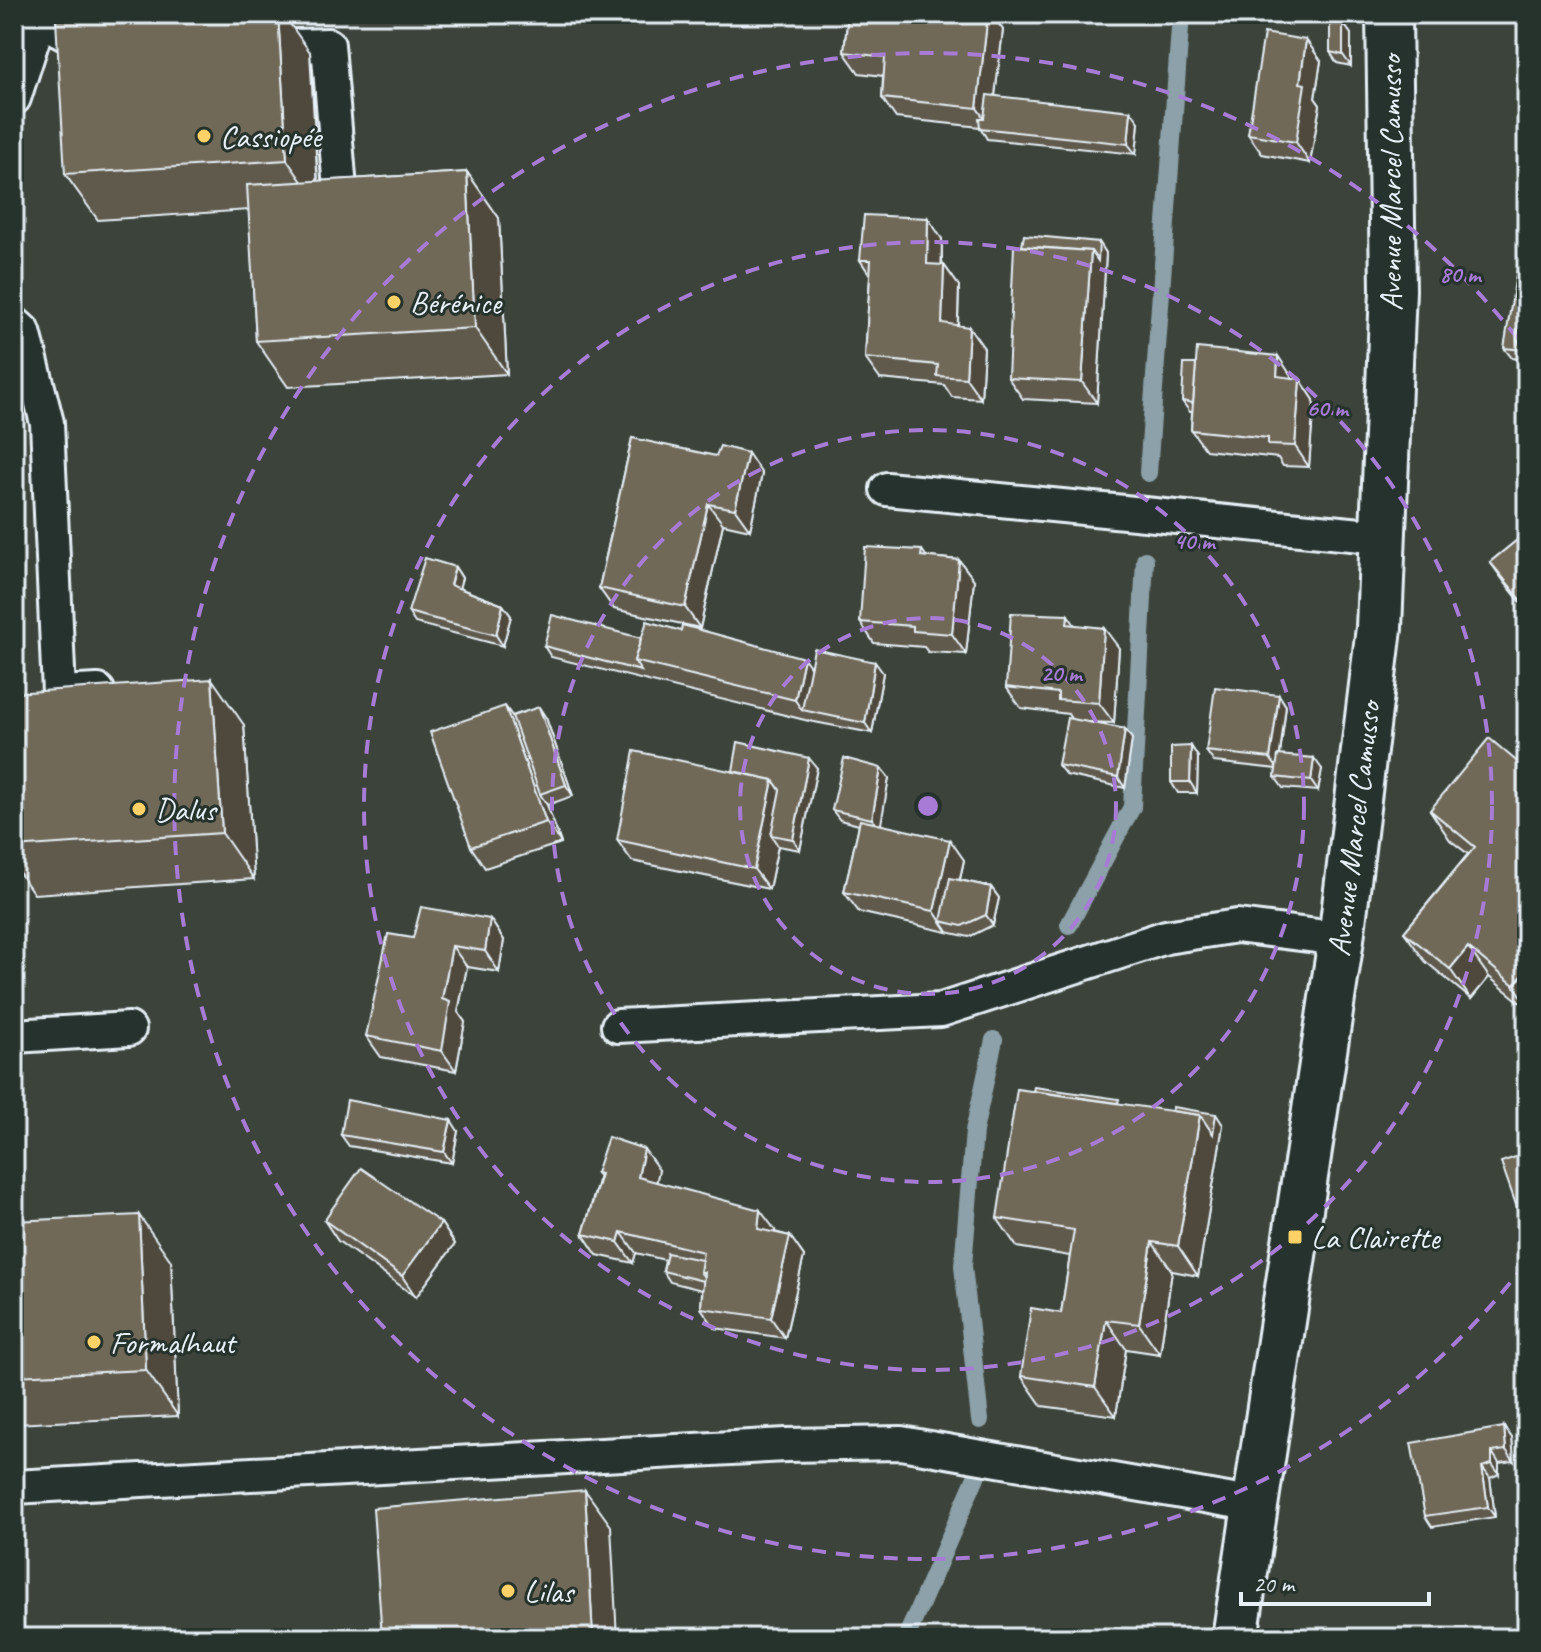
<svg xmlns="http://www.w3.org/2000/svg" width="1541" height="1652" font-family="Caveat,sans-serif">
<style>
.lines{fill:none;stroke-linecap:round;stroke-linejoin:round}
.stream{stroke:#8ca1a9;stroke-width:18}
.lane-casing{stroke:#e8f1f8;stroke-width:38}
.secondary-casing{stroke:#e8f1f8;stroke-width:50}
.lane{stroke:#26332d;stroke-width:32}
.secondary{stroke:#26332d;stroke-width:44}
.wall{fill:#615a4d;stroke:#e8f1f8;stroke-width:2}
.shaded-wall{fill:#4f4a3e;stroke:#e8f1f8;stroke-width:2}
.building{fill:#716959;stroke:#e8f1f8;stroke-width:2}
.ring{fill:none;stroke:#a77bd6;stroke-width:4;stroke-dasharray:14 10}
.poi-dot{fill:#ffd166;stroke:#26332d;stroke-width:3}
.labels{text-anchor:middle;dominant-baseline:central;stroke-width:6;stroke-linejoin:round;paint-order:stroke}
.poi-label{font-size:32px;fill:#e8f1f8;stroke:#26332d;text-anchor:start}
.street-label{font-size:32px;fill:#e8f1f8;stroke:#26332d}
.centre{fill:#a77bd6;stroke:#26332d;stroke-width:4}
.ring-label{font-size:24px;text-anchor:middle;font-weight:bold;fill:#a77bd6;stroke:#26332d;stroke-width:6;stroke-linejoin:round;paint-order:stroke}
</style>
<rect width="100%" height="100%" fill="#3c433a"/>
<filter id="ink" filterUnits="userSpaceOnUse"><feTurbulence type="fractalNoise" baseFrequency=".0125" numOctaves="2"/><feDisplacementMap in="SourceGraphic" scale="16" xChannelSelector="R" yChannelSelector="G"/><feConvolveMatrix kernelMatrix="1 2 1 2 8 2 1 2 1" color-interpolation-filters="sRGB"/></filter>
<g filter="url(#ink)">
<g class="lines">
<g class="stream">
<polyline points="1148,473 1181,14"/>
<polyline points="1069,925 1132,807 1145,560"/>
<polyline points="980,1420 963,1266 974,1131 994,1040"/>
<polyline points="906,1638 976,1477"/>
</g>
<defs>
<g id="lane">
<polyline points="39,19 93,48"/>
<polyline points="262,47 328,45 342,213 353,212"/>
<polyline points="14,98 41,14"/>
<polyline points="14,323 24,332 47,423 59,693 98,691"/>
<polyline points="887,489 1382,537"/>
<polyline points="618,1026 941,1010 1166,937 1237,926 1341,939"/>
<polyline points="14,1036 129,1029"/>
<polyline points="14,1487 786,1445 901,1443 1256,1505"/>
</g>
<polyline id="secondary" points="1235,1638 1341,939 1379,628 1393,290 1389,14"/>
</defs>
<use href="#lane" class="lane-casing"/>
<use href="#secondary" class="secondary-casing"/>
<use href="#lane" class="lane"/>
<use href="#secondary" class="secondary"/>
</g>
<g class="wall">
<polygon points="848,14 992,14 1003,30 995,96 1139,122 1136,154 987,139 980,127 896,118 882,98 883,76 859,73 844,52"/>
<polygon points="1343,23 1351,34 1351,66 1337,63 1330,52"/>
<polygon points="1306,40 1321,61 1315,98 1320,105 1310,163 1262,154 1248,134"/>
<polygon points="310,52 318,181 467,172 499,218 507,374 288,387 256,341 249,210 98,220 65,174"/>
<polygon points="942,239 942,265 944,265 959,286 958,325 984,348 981,399 952,397 944,385 880,379 865,358 870,275 860,260"/>
<polygon points="1099,242 1106,253 1097,403 1023,399 1008,378 1022,246"/>
<polygon points="1527,252 1527,360 1512,358 1504,348"/>
<polygon points="1278,356 1292,378 1300,379 1314,400 1309,467 1283,466 1278,458 1206,450 1191,430 1192,412 1190,412 1182,401 1196,364"/>
<polygon points="632,438 762,474 750,530 723,524 700,628 614,609 599,588"/>
<polygon points="1527,532 1527,610 1505,583 1490,562"/>
<polygon points="922,550 927,557 959,560 974,580 966,654 928,652 924,647 874,643 860,622"/>
<polygon points="455,567 462,578 459,588 503,605 511,616 503,646 415,623 408,612"/>
<polygon points="1074,625 1119,648 1114,723 1089,722 1125,729 1132,739 1125,788 1066,775 1058,765 1071,719 1068,714 1021,708 1006,687"/>
<polygon points="641,638 811,667 883,673 872,733 809,721 551,657 544,646"/>
<polygon points="14,693 244,725 254,879 34,894 14,865"/>
<polygon points="1279,695 1286,706 1280,756 1322,769 1318,791 1283,788 1275,777 1276,769 1214,762 1206,751"/>
<polygon points="512,716 546,718 573,796 547,805 561,843 485,868 471,847"/>
<polygon points="1191,746 1198,757 1197,793 1178,793 1171,782"/>
<polygon points="1527,755 1527,1008 1489,977 1471,999 1425,961 1404,932 1468,854 1450,840 1430,810 1518,762"/>
<polygon points="817,768 800,850 778,846 769,889 632,861 617,840 732,771"/>
<polygon points="881,768 889,778 880,825 964,860 960,880 991,887 999,898 993,925 969,937 859,912 844,892 859,825 840,820 832,810"/>
<polygon points="490,919 504,940 499,972 467,967 458,1012 465,1022 456,1071 381,1057 366,1036 413,938"/>
<polygon points="1122,1104 1223,1125 1198,1276 1172,1271 1160,1354 1126,1349 1116,1416 1042,1406 1021,1376 1061,1313 1070,1256 1017,1247 997,1218"/>
<polygon points="458,1131 452,1163 349,1146 341,1135"/>
<polygon points="659,1170 656,1182 775,1230 775,1232 790,1236 804,1256 785,1338 715,1328 701,1308 702,1290 670,1282 663,1271 665,1260 636,1253 633,1263 597,1255 583,1234 599,1177 596,1173"/>
<polygon points="324,1220 441,1223 455,1244 416,1297 338,1241"/>
<polygon points="14,1221 171,1261 178,1416 14,1424"/>
<polygon points="1504,1427 1512,1438 1514,1461 1499,1463 1499,1474 1490,1478 1495,1517 1432,1527 1425,1516"/>
</g>
<g class="shaded-wall">
<polygon points="278,14 283,14 310,52 319,206 287,160"/>
<polygon points="988,14 992,14 1003,30 991,128 977,108"/>
<polygon points="1343,23 1351,34 1351,66 1343,55"/>
<polygon points="1306,40 1321,61 1315,98 1320,105 1310,163 1296,142 1300,83"/>
<polygon points="1131,111 1139,122 1136,154 1128,144"/>
<polygon points="467,172 499,218 507,374 475,328"/>
<polygon points="928,218 942,239 941,284 927,264"/>
<polygon points="1099,242 1106,253 1097,403 1082,382 1091,251"/>
<polygon points="944,265 959,286 957,344 942,323"/>
<polygon points="969,327 984,348 981,399 966,378"/>
<polygon points="1278,356 1292,377 1291,397 1277,376"/>
<polygon points="1300,379 1314,400 1309,467 1295,446"/>
<polygon points="748,453 762,474 750,530 735,509"/>
<polygon points="708,504 723,524 700,628 685,607"/>
<polygon points="959,560 974,580 966,654 952,634"/>
<polygon points="455,567 462,578 457,596 450,585"/>
<polygon points="503,605 511,616 503,646 496,635"/>
<polygon points="1068,615 1082,636 1067,624"/>
<polygon points="1104,628 1119,648 1114,723 1099,703"/>
<polygon points="804,658 819,679 802,710 795,700"/>
<polygon points="875,662 883,673 872,733 865,723"/>
<polygon points="212,679 244,725 254,879 222,833"/>
<polygon points="1279,695 1286,706 1278,769 1270,758"/>
<polygon points="505,706 520,727 540,794 547,805 561,843 546,822"/>
<polygon points="539,707 546,718 573,796 566,785"/>
<polygon points="1125,729 1132,739 1125,788 1118,777"/>
<polygon points="1191,746 1198,757 1197,793 1190,782"/>
<polygon points="809,758 817,768 800,850 793,839"/>
<polygon points="1314,758 1322,769 1318,791 1311,781"/>
<polygon points="881,768 889,778 880,830 872,819"/>
<polygon points="773,780 788,801 771,835 778,846 769,889 754,869"/>
<polygon points="950,840 964,860 950,923 941,921 948,932 934,911"/>
<polygon points="991,887 999,898 993,925 986,915"/>
<polygon points="490,919 504,940 499,972 485,951"/>
<polygon points="452,946 467,967 458,1012 465,1022 456,1071 442,1051 442,999"/>
<polygon points="1468,947 1489,977 1471,999 1450,969"/>
<polygon points="1527,970 1527,1004 1514,985"/>
<polygon points="1216,1114 1223,1125 1198,1276 1178,1246 1200,1115"/>
<polygon points="451,1120 458,1131 452,1163 444,1152"/>
<polygon points="644,1149 659,1170 653,1198 638,1177"/>
<polygon points="760,1210 775,1230 773,1250 758,1229"/>
<polygon points="139,1215 171,1261 178,1416 146,1370"/>
<polygon points="441,1223 455,1244 416,1297 402,1276"/>
<polygon points="621,1232 636,1253 633,1263 618,1242"/>
<polygon points="790,1236 804,1256 785,1338 771,1318"/>
<polygon points="1152,1242 1172,1271 1160,1354 1139,1324"/>
<polygon points="1106,1320 1126,1349 1116,1416 1095,1387"/>
<polygon points="1504,1427 1512,1438 1514,1461 1506,1450"/>
<polygon points="1492,1452 1499,1463 1499,1474 1492,1464"/>
<polygon points="1482,1467 1490,1478 1495,1517 1488,1507"/>
<polygon points="585,1490 611,1526 617,1638 593,1638"/>
</g>
<g class="building">
<polygon points="145,14 278,14 287,160 65,174 56,20"/>
<polygon points="848,14 929,14 929,16 949,18 949,14 988,14 977,108 882,98 885,57 844,52"/>
<polygon points="936,14 949,14 949,18 936,17"/>
<polygon points="1343,23 1343,55 1330,52 1330,24"/>
<polygon points="1264,33 1306,40 1300,83 1305,84 1296,142 1248,134"/>
<polygon points="987,95 1131,111 1128,144 980,128 979,118 984,118"/>
<polygon points="467,172 475,328 256,341 247,185"/>
<polygon points="864,215 928,218 927,264 944,265 942,323 969,327 966,378 937,376 938,365 865,358 871,260 860,260"/>
<polygon points="1024,235 1099,242 1098,261 1091,251 1022,246"/>
<polygon points="1014,246 1091,251 1082,382 1008,378"/>
<polygon points="1520,251 1527,252 1527,272 1517,340 1524,350 1504,348"/>
<polygon points="1527,272 1527,341 1517,340"/>
<polygon points="1197,348 1278,356 1277,376 1300,379 1295,446 1268,445 1268,438 1191,430"/>
<polygon points="1184,364 1196,364 1193,403 1182,401"/>
<polygon points="632,438 716,456 720,446 748,453 735,509 708,504 685,607 599,588"/>
<polygon points="1527,532 1527,607 1490,562"/>
<polygon points="865,547 922,550 921,556 959,560 952,634 913,631 913,626 860,622"/>
<polygon points="425,558 455,567 450,585 503,605 496,635 408,612"/>
<polygon points="1011,613 1068,615 1067,624 1104,628 1099,703 1058,700 1058,693 1006,687"/>
<polygon points="552,615 641,638 634,661 641,671 544,646"/>
<polygon points="647,621 681,631 682,625 804,658 795,700 634,661"/>
<polygon points="814,649 875,662 865,723 802,710"/>
<polygon points="212,679 222,833 14,847 14,693"/>
<polygon points="1215,687 1279,695 1270,758 1206,751"/>
<polygon points="505,706 546,822 471,847 430,732"/>
<polygon points="539,707 566,785 540,794 512,716"/>
<polygon points="1067,718 1125,729 1118,777 1058,765"/>
<polygon points="1489,738 1527,770 1527,876 1525,879 1527,881 1527,970 1514,985 1468,947 1450,969 1404,932 1475,847 1430,810"/>
<polygon points="738,742 809,758 793,839 771,835 780,790 773,780 733,771"/>
<polygon points="1191,746 1190,782 1171,782 1171,747"/>
<polygon points="634,751 773,780 754,869 617,840"/>
<polygon points="1525,754 1527,755 1527,770 1518,762"/>
<polygon points="1278,755 1314,758 1311,781 1275,777"/>
<polygon points="844,758 881,768 872,819 832,810"/>
<polygon points="860,820 950,840 934,911 844,892"/>
<polygon points="950,878 991,887 986,915 962,926 941,921"/>
<polygon points="421,907 490,919 485,951 452,946 442,999 450,1002 442,1051 366,1036 388,934 413,938"/>
<polygon points="1034,1087 1119,1099 1118,1103 1033,1091"/>
<polygon points="1017,1089 1200,1115 1178,1246 1152,1242 1139,1324 1106,1320 1095,1387 1021,1376 1031,1308 1061,1313 1074,1230 997,1218"/>
<polygon points="347,1100 451,1120 444,1152 341,1135"/>
<polygon points="1173,1107 1216,1114 1213,1134 1200,1115 1172,1111"/>
<polygon points="608,1137 644,1149 638,1177 760,1210 758,1229 790,1236 771,1318 701,1308 704,1272 700,1272 703,1252 621,1232 618,1242 583,1234 601,1174 596,1173"/>
<polygon points="1527,1153 1527,1236 1501,1162"/>
<polygon points="361,1168 441,1223 402,1276 324,1220"/>
<polygon points="139,1215 146,1370 14,1376 14,1221"/>
<polygon points="667,1253 702,1260 700,1272 704,1277 703,1281 663,1271"/>
<polygon points="1504,1427 1506,1450 1492,1452 1492,1464 1482,1467 1488,1507 1425,1516 1411,1443"/>
<polygon points="585,1490 593,1638 382,1638 373,1508"/>
</g>
</g>
<g class="ring">
<circle cx="928" cy="806" r="188"/>
<circle cx="928" cy="806" r="376"/>
<circle cx="928" cy="806" r="564"/>
<path d="M1525 1264A753 753 0 1 1 1525 348"/>
</g>
<g class="poi-dot">
<circle cx="204" cy="136" r="8"/>
<circle cx="394" cy="302" r="8"/>
<circle cx="139" cy="809" r="8"/>
<rect x="1287" y="1229" width="16" height="16" rx="4"/>
<circle cx="94" cy="1342" r="8"/>
<circle cx="508" cy="1591" r="8"/>
</g>
<g class="labels">
<g class="poi-label">
<text x="220" y="136">Cassiopée</text>
<text x="410" y="302">Bérénice</text>
<text x="155" y="809">Dalus</text>
<text x="1311" y="1237">La Clairette</text>
<text x="110" y="1342">Formalhaut</text>
<text x="524" y="1591">Lilas</text>
</g>
<g class="street-label">
<text transform="translate(1390 183) rotate(-90)">Avenue Marcel Camusso</text>
<text transform="translate(1354 829) rotate(-83)">Avenue Marcel Camusso</text>
</g>
</g>
<circle cx="928" cy="806" r="12" class="centre"/>
<g class="ring-label">
<text x="1460" y="282">80 m</text>
<text x="1327" y="416">60 m</text>
<text x="1194" y="549">40 m</text>
<text x="1061" y="681">20 m</text>
</g>
<rect width="1541" height="1652" fill="none" stroke="#26332d" stroke-width="48"/>
<rect x="24" y="24" width="1493" height="1604" fill="none" stroke="#e8f1f8" stroke-width="3" filter="url(#ink)"/>
<path d="M1241 1592v12h188v-12" fill="none" stroke="#e8f1f8" stroke-width="4"/>
<text x="1253" y="1592" font-size="24" fill="#e8f1f8" stroke="#26332d" stroke-width="6" paint-order="stroke">20 m</text>
</svg>
